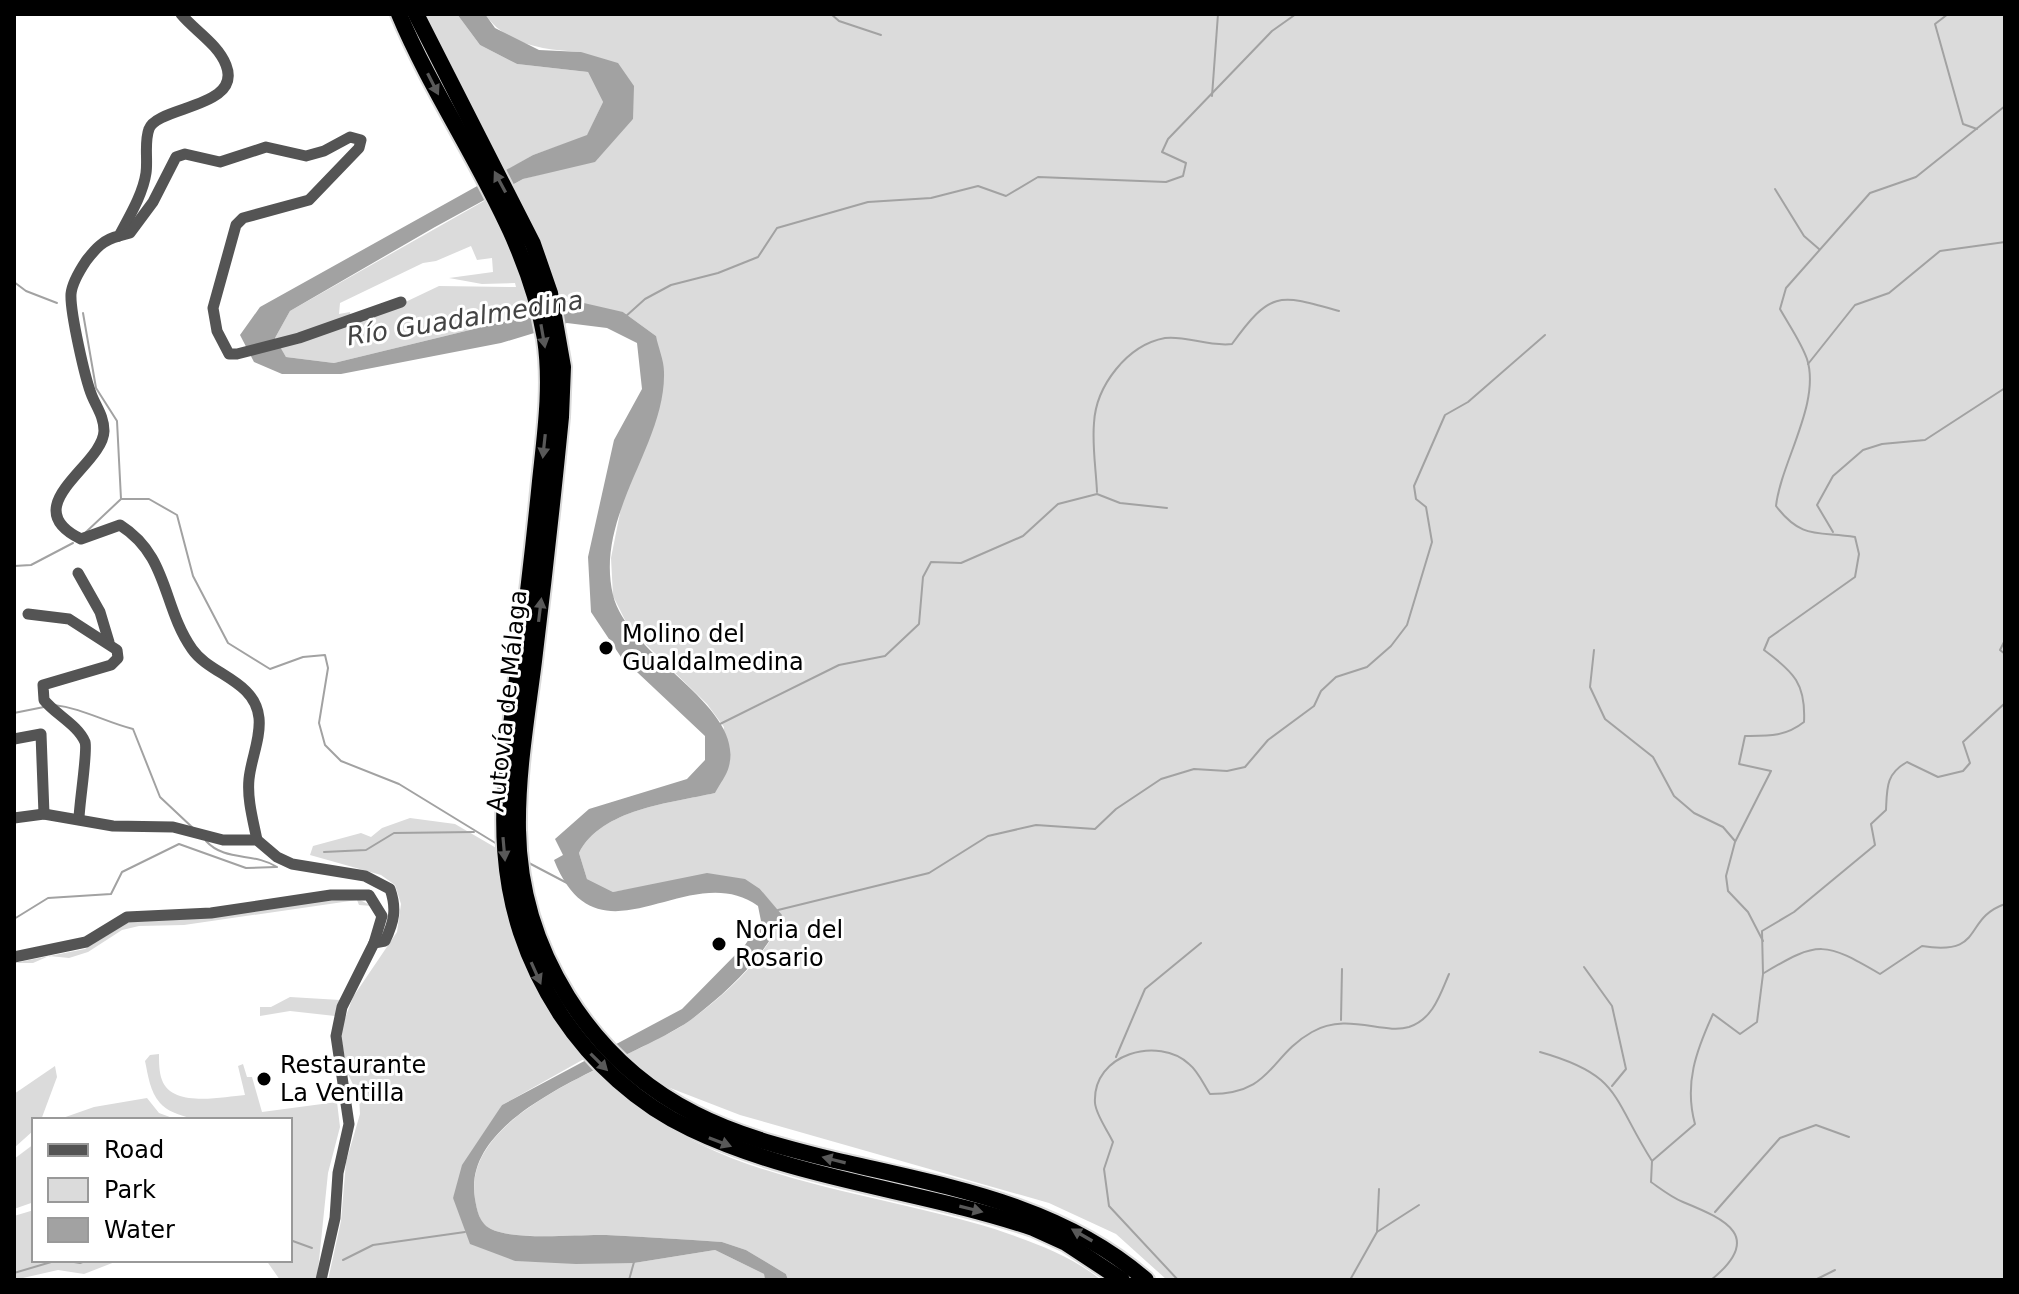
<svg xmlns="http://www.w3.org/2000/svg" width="2019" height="1294" font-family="'DejaVu Sans',sans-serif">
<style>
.green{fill:#dbdbdb}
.water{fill:#a2a2a2}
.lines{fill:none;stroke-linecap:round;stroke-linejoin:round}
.stream{stroke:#a2a2a2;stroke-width:2}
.highway-casing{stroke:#dbdbdb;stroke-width:20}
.minor{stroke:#545454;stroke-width:11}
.highway{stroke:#000;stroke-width:16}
.oneway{fill:#595959}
.poi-dot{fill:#000;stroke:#fff;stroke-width:3}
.labels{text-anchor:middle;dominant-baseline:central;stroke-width:6;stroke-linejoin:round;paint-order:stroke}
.poi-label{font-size:24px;fill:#000;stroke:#fff;text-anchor:start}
.street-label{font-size:24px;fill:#000;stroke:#fff}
.water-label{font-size:26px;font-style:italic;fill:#434343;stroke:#fff}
</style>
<rect width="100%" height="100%" fill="#fff"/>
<g class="green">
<polygon points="427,14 457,14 480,45 517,64 588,72 603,102 587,136 533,155 506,171 436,39"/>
<path d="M485,14H2005V1280H1167L1116,1234L1049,1203L740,1115L665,1086L648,1111C735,1184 900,1196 1009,1234C1041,1245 1074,1258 1101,1280H788L786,1274L746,1250L722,1242C683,1239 645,1237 606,1235C578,1234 515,1241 491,1229C479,1224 477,1210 475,1199C460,1107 635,1061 692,1019C726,994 768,956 782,916L760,889L642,887L613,892L587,879L579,853C601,809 671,803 715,793L724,727L707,704L629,628L613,596L611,558L622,503L656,415V336L623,312L532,309L511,320L334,363L286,357L280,347L397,306L439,286L516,287L515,283L482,284L449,278L493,272L492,258L477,260L471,246L436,261L423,263L340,303L339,314L350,312L351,318L277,341L275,338L290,311L523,179L556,170L633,119L581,52C545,50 507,46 485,14Z"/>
<path d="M410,818L455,824L498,849C516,940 525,985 584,1059L502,1105L453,1198L515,1261L634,1263L715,1250L764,1274L765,1280H328L341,1221L346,1162L360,1114L359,1097L348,1074L340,1032L353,997L397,932L401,904L395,885L381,875L310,855L313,846L361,833L371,837L382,828Z"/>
<polygon points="354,897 372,906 359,905 357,900 184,925 139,926 122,930 88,952 69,958 49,956 33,963 14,963 85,949 128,922"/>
<polygon points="290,997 340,1000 335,1016 290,1011 260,1016 260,1007 271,1007"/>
<path d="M159,1054C159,1062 159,1072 162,1080C172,1108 222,1097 245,1095L238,1066L243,1064L247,1077H252L262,1112L337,1102L340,1127L328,1173L317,1280H280L266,1260H290V1120C257,1120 183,1129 160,1103C150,1092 148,1075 145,1061L150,1055Z"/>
<polygon points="55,1066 57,1077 41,1120 34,1120 34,1130 14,1148 14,1094"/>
<polygon points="147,1098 159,1113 178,1120 57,1120 94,1107"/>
<polygon points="34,1144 34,1202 14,1209 14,1159"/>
<polygon points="34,1210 34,1260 120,1260 84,1274 58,1270 14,1280 14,1216"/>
</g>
<path class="water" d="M457,14H485L495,28L539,50L581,52L618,63L634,86L633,119L595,162L523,179L435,227L290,311L275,338L286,357L334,363L511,320L562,298L623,312L656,336C658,347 664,360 664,372C666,445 594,515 613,595C628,657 745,705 729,766C727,775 719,785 715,793C671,803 601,809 579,853L587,879L613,892L707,873L745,879L760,889L782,915C768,955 726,993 692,1019C635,1061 459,1107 475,1199C477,1210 479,1223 491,1229C515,1241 579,1234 606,1235C645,1237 683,1239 722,1242L746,1250L786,1274L788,1280H765L764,1274L715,1250L634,1263L576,1264L515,1261L470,1244L453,1198L462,1165L502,1105L682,1009L745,945L761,921L758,906C688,856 599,973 554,860L563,855L555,839L589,809L687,779L705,760V736L621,657L591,612L588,557L614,440L642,389L637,343L607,328L567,323L501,343L341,374H282L254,362L240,335L260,307L533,155L587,135L603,102L588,72L517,64L480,45Z"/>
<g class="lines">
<g class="stream">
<polyline points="831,14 839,21 881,35"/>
<polyline points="1948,14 1935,24 1963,124 1977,129"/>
<polyline points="1212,96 1218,14"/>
<polyline points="1775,189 1804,236 1819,249"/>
<polyline points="14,282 26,291 57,303"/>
<polyline points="83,313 96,388 117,421 121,499"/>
<polyline points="625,317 645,299 671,285 718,273 758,257 777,228 868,202 931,198 978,186 1006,196 1038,177 1166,182 1183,176 1186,163 1162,152 1168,139 1272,31 1296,14"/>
<polyline points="1808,364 1855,305 1889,293 1940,251 2005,242"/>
<path d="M1097,492C1096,469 1092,446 1094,423C1096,386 1127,345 1165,338C1185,335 1208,347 1232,344C1271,290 1279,294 1339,311"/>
<polyline points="86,532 121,499 149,499 177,515 193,576 228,643 270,669 303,657 325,655 328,668 319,723 325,745 341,761 399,784 497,844"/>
<polyline points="1833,532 1817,505 1833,476 1863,450 1882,444 1925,440 2005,388"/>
<polyline points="14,566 31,565 73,543"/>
<polyline points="2005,640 2000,650 2005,654"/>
<polyline points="1594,650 1590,687 1605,719 1653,757 1674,796 1694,813 1723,827 1735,841"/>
<path d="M54,705C82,708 105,722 133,729L160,797L193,828"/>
<polyline points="14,713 44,707"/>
<polyline points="720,724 839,665 885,656 919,624 923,577 931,562 961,563 1023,536 1058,504 1097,494 1120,503 1167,508"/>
<path d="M206,841C225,862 254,852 277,867"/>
<polyline points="324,852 366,850 394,833 474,832"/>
<polyline points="527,862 567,883"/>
<polyline points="778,910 929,873 988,836 1036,825 1095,829 1116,809 1161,779 1194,769 1227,771 1245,767 1268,740 1314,706 1321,691 1336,677 1367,667 1391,646 1407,625 1432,542 1426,507 1416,499 1414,486 1445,415 1468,402 1545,335"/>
<polyline points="14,919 48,898 111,894 122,872 179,844 246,868 276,867"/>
<path d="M1763,941L1748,912L1728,891L1726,876L1735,842L1771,771L1739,764L1745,736C1768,736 1785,737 1804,722C1806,684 1794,672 1764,650L1769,638L1855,577L1859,554L1855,537C1818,531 1802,540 1776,506C1781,462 1821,403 1807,359C1801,342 1789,325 1780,309L1786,288L1870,193L1916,177L2005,106"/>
<polyline points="1584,967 1612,1006 1626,1069 1612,1086"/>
<path d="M1764,973C1819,940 1825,942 1880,974L1922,946C1986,956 1962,919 2005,904"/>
<polyline points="1341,1020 1342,969"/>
<path d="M1540,1052C1621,1075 1611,1096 1652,1161"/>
<polyline points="1116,1057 1145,989 1201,943"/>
<polyline points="1715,1212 1780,1138 1816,1125 1849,1137"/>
<polyline points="1377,1232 1419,1205"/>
<polyline points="290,1240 312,1248"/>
<polyline points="62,1260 80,1263 88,1260"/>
<polyline points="343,1260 373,1245 465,1232"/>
<polyline points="14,1273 58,1260"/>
<polyline points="629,1280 634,1262"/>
<path d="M1178,1280L1109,1206L1104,1169L1113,1142C1108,1131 1096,1115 1095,1103C1092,1053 1159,1036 1189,1064C1198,1071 1204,1085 1210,1094C1273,1094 1269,1056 1312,1032C1347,1012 1383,1035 1409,1027C1433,1019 1440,995 1449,974"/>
<polyline points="1350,1280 1377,1232 1379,1189"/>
<path d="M1711,1280C1764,1237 1727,1220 1683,1202C1671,1197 1661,1189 1651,1182L1652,1161L1695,1124C1684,1084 1696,1051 1713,1014L1740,1034L1757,1022L1763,974L1762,931L1794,912L1875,845L1871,824L1886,810C1887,787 1886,774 1907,762L1938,777L1963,771L1970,763L1963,742L2005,703"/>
<polyline points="1815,1280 1835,1270"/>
</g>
<defs>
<g id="highway">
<path d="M399,14C444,122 525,221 545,339C552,386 545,434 540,481C534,542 527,602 519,663C502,794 484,896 561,1015C592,1062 639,1105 691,1129C798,1180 921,1190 1033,1228L1066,1243L1122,1280"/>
<path d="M416,14L533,244L550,293L563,367L561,417C553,498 544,579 534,661C527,717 517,773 518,830C520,949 589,1060 695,1114C736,1135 782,1147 826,1158C938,1185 1057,1202 1146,1280"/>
</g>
</defs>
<use href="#highway" class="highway-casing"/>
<g class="minor">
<path d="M181,14C194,30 218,44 226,65C243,108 157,106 149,129C144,142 148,160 146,173C143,194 129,217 119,236C104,239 95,249 86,261C80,270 72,283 71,294C70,312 85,379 92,396C97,408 104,417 104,431C103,466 14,506 81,539L120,525C169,556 162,606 192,649C210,675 255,680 259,718C261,738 251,759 249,779C247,799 253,820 257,840"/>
<polyline points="119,236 130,233 153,202 176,157 185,154 220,162 266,147 306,156 324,151 350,137 361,140 359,148 309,200 243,218 236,225 213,308 217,331 229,354 237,354 299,338 401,302"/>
<polyline points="78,573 100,612 109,642"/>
<path d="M28,614L69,619L117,650L118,658L111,665L43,685L44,700C55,714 78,725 85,742C88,750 79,805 79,819"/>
<polyline points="14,739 41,734 44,814"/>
<path d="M14,818L44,814L113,826L173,827L223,840H257L277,857L292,864L365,876L390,889C397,909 394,922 385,941L374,943"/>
<polyline points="14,957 86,942 127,917 211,913 331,895 369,895 382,916 374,943 342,1007 336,1036 349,1124 338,1173 335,1218 321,1280"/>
</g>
<use href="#highway" class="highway"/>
</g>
<defs><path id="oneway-solid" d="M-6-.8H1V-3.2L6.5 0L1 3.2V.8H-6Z" transform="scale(2)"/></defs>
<g class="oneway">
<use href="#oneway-solid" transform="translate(433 84) rotate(63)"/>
<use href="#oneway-solid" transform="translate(500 182) rotate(-118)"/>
<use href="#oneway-solid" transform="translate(543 336) rotate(80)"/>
<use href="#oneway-solid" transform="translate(544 446) rotate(96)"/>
<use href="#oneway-solid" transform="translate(540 610) rotate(-83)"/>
<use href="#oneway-solid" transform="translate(504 849) rotate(85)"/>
<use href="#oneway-solid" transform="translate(536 973) rotate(66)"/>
<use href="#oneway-solid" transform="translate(599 1062) rotate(45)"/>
<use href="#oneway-solid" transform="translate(720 1142) rotate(21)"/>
<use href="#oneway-solid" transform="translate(834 1160) rotate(-166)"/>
<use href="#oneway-solid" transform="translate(971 1209) rotate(14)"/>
<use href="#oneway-solid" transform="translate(1082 1235) rotate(-150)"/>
</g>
<g class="poi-dot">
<circle cx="606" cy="648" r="8"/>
<circle cx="719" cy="944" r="8"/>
<circle cx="264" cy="1079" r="8"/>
</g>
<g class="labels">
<g class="poi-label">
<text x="622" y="634">Molino del<tspan x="622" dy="28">Gualdalmedina</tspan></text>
<text x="735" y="930">Noria del<tspan x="735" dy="28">Rosario</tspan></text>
<text x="280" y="1065">Restaurante<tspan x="280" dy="28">La Ventilla</tspan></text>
</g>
<g class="street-label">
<text transform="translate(507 701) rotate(-84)">Autovía de Málaga</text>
</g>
<g class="water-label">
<text transform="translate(465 318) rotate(-9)">Río Guadalmedina</text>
</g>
</g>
<rect width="2019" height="1294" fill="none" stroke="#000000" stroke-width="32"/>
<rect x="32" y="1118" width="260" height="144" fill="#ffffff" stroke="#999999" stroke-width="2"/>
<rect x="48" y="1144" width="40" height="12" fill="#545454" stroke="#999999" stroke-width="2"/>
<text x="104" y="1158" font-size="24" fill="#000000">Road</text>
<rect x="48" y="1178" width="40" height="24" fill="#dbdbdb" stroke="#999999" stroke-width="2"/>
<text x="104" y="1198" font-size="24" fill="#000000">Park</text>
<rect x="48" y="1218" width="40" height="24" fill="#a2a2a2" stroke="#999999" stroke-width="2"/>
<text x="104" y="1238" font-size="24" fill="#000000">Water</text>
</svg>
